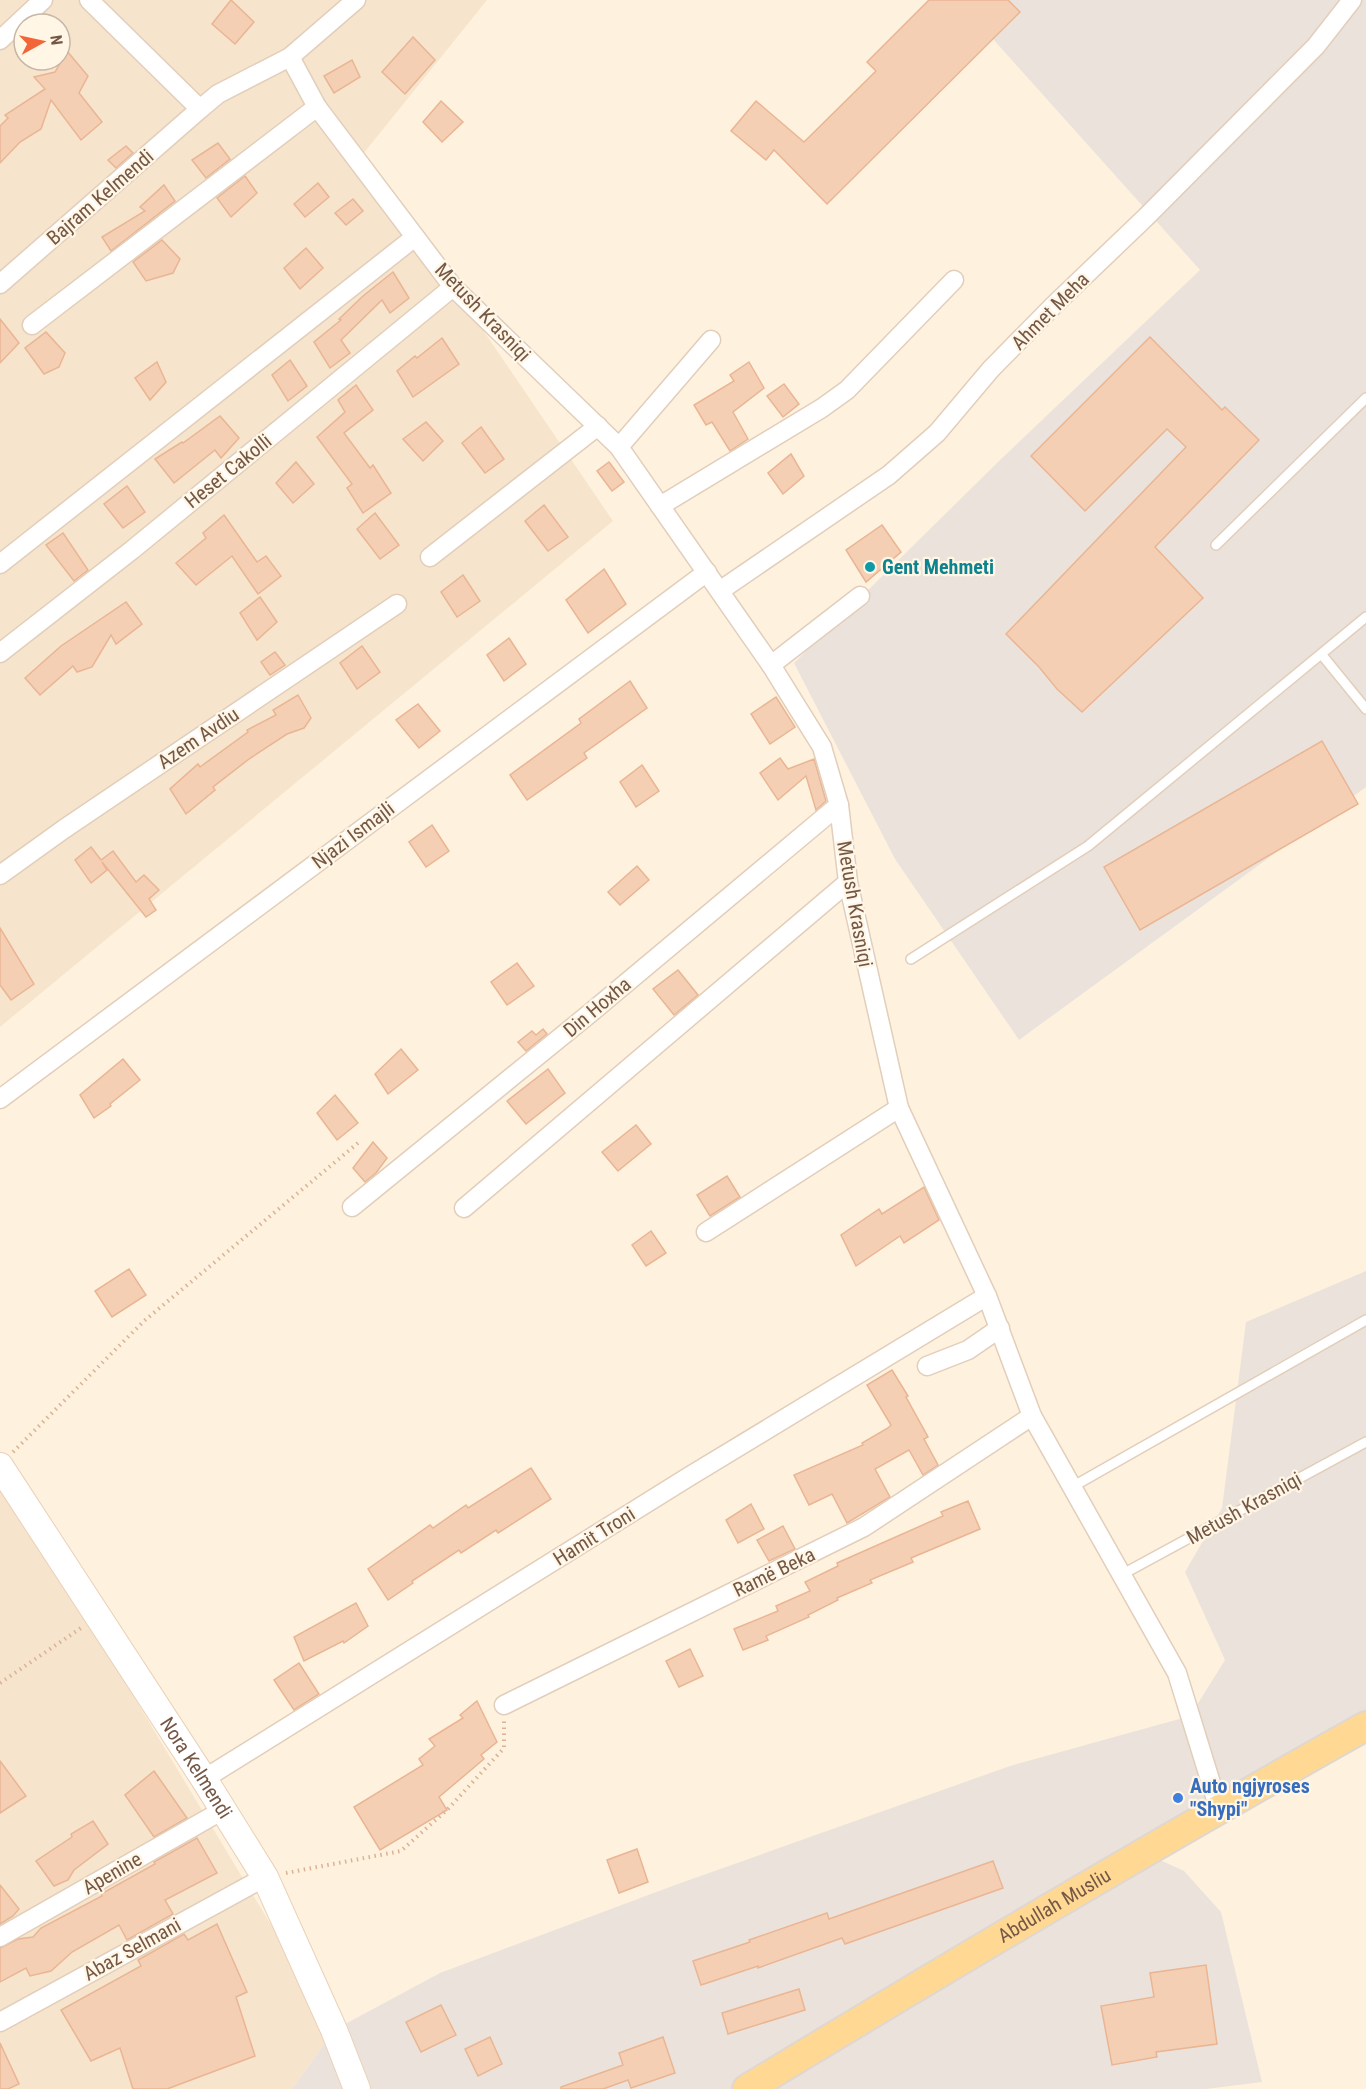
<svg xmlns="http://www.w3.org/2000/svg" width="1366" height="2089" font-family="'Roboto Condensed',sans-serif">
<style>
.residential{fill:#f6e4cc;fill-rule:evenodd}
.industrial{fill:#ebe3db}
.building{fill:#f5cfb4;stroke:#e9b593;stroke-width:1.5}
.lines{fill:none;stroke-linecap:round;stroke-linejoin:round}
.lane-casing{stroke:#e2ceba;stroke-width:12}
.street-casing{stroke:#e2ceba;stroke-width:21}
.secondary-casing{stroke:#ead1b9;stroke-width:28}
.primary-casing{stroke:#ded7d2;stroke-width:32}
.path{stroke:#dab297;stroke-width:4;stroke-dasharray:1.5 4.5;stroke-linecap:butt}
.lane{stroke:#fff;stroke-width:9}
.street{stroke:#fff;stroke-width:18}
.secondary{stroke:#fff;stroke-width:26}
.primary{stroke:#ffd994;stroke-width:28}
.culture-dot{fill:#0f9aa8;stroke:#fff6e6;stroke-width:2}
.shop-dot{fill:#3f7fe0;stroke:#fff6e6;stroke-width:2}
.labels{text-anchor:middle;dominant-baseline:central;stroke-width:4.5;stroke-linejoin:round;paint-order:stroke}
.street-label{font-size:20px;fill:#755745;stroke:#fff6e6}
.culture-label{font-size:20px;font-weight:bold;fill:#0d838f;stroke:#fff6e6;text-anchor:start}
.shop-label{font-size:20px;font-weight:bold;fill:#366cbe;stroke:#fff6e6;text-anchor:start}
</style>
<rect width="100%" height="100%" fill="#fef2de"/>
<g class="residential">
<path d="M0,0H487L363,154L613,521L0,1027ZM24,24H60V60H24Z"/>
<polygon points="0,1474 334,2030 292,2089 0,2089"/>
</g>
<g class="industrial">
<polygon points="958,0 1366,0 1366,787 1019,1040 895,859 794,663 999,461 1200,270"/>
<polygon points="1366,1271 1366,1736 1145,1853 1184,1871 1221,1912 1262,2082 1206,2089 292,2089 334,2030 440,1973 675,1885 1010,1766 1190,1716 1225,1660 1185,1572 1222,1508 1246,1322"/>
</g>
<g class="building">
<polygon points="231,0 254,22 235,44 212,24"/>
<polygon points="929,0 1008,0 1020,12 827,204 774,150 766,160 731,131 756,101 804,142 876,71 867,62"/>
<polygon points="413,37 435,60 405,94 382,72"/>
<polygon points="67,51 88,76 79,93 102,122 81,140 51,100 41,129 20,142 0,163 0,126 8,118 5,115 45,89 34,77 55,72"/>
<polygon points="352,60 360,77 334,93 324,76"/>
<polygon points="441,101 463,122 442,142 423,122"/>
<polygon points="218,143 230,159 206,178 192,160"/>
<polygon points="126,146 133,153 116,168 108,160"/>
<polygon points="245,176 257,193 231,217 217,198"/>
<polygon points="318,183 329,197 305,217 294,204"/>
<polygon points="164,185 175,201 111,251 102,237 145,211 140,207"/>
<polygon points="353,199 363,211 346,225 335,213"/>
<polygon points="162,240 180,259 173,273 146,281 133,262"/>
<polygon points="306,248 323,268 300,289 284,268"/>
<polygon points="393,272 409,298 390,313 382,300 341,340 350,353 330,368 314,342 341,320 339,319 363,296"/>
<polygon points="0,319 19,343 0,363"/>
<polygon points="46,332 65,353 59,367 44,374 25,348"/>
<polygon points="1150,337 1222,410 1225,407 1259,440 1155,547 1203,598 1082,712 1057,689 1039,667 1006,634 1186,447 1167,429 1085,511 1031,456"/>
<polygon points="442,338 459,364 413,397 397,371 415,356 417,358"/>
<polygon points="290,360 307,386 288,401 272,375"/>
<polygon points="157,362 166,382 150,400 135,378"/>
<polygon points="749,362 764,388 733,412 748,439 730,451 712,422 706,425 694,405 734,381 730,375"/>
<polygon points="784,384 799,404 783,417 767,396"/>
<polygon points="356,385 373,410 344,433 370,468 373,465 391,493 363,513 347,488 352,484 317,437 345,412 338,400"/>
<polygon points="220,416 239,438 221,458 215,450 174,483 155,459 182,442 183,443"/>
<polygon points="426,422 443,441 423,461 403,439"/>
<polygon points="481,427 504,459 485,473 462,443"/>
<polygon points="791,454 804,476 783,494 768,473"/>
<polygon points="296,462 314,484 293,503 276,483"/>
<polygon points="609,462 624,482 612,491 597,471"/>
<polygon points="127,486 145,512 123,528 104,504"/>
<polygon points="544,505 568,537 548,551 525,521"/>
<polygon points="375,513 399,545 380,559 357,529"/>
<polygon points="224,515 257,562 266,556 281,576 258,594 232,556 196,585 176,563 206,538 203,533"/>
<polygon points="882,525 901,552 866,582 846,550"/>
<polygon points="63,533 88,570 74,581 46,545"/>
<polygon points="604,569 626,604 588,633 566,600"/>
<polygon points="463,575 480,601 457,617 441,592"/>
<polygon points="260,597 277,622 257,640 240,613"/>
<polygon points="126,602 142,624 116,644 111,635 92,667 77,672 73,666 40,695 25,678 61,646"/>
<polygon points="509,638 526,664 504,681 487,655"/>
<polygon points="362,646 380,672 357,689 340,663"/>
<polygon points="275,652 285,665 270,675 261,662"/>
<polygon points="630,681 647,708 584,753 587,758 527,800 510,775 581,723 579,719"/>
<polygon points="298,695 311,718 304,728 287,734 249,759 213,787 215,790 186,814 170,789 198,764 200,767 248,732 247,730 276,715 273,710"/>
<polygon points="776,697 795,727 770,744 751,714"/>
<polygon points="418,704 440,731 419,748 396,720"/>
<polygon points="1322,741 1358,804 1140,930 1104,867"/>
<polygon points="780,758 788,769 814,759 826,801 816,810 806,776 778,800 760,773"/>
<polygon points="642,765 659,791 636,807 620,782"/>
<polygon points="432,825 449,851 426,867 409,842"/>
<polygon points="91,847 101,860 113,851 136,882 144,875 159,890 149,899 156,910 146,917 102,862 107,870 91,883 75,860"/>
<polygon points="637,866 649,880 620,905 608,892"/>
<polygon points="0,928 34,984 11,1000 0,985"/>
<polygon points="517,963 534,986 507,1005 491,982"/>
<polygon points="678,970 698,995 674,1015 653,989"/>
<polygon points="543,1029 547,1034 526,1051 518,1042 532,1031 536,1035"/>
<polygon points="401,1049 418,1070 388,1094 375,1074"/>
<polygon points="123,1059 140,1080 110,1104 111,1106 94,1118 80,1095"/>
<polygon points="548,1069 565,1093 526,1124 507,1101"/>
<polygon points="335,1095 358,1123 337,1140 317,1113"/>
<polygon points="636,1125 651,1144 618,1171 602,1152"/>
<polygon points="373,1142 387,1158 376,1173 365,1182 353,1168"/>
<polygon points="727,1176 740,1197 710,1216 697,1195"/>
<polygon points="924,1187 939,1220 904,1243 900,1236 856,1266 841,1235 879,1209 882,1214"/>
<polygon points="651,1231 666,1253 646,1266 632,1245"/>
<polygon points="129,1269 146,1295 112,1317 95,1291"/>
<polygon points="892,1370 908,1396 906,1397 928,1437 924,1439 938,1465 923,1475 909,1450 875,1469 890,1497 847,1523 832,1494 809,1505 794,1475 863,1445 862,1443 888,1428 891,1425 867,1385"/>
<polygon points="531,1468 551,1499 498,1533 496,1530 461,1553 459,1550 412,1581 413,1583 388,1600 368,1569 430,1525 433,1528 466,1505 468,1508"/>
<polygon points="968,1501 980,1529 911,1558 913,1562 870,1580 872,1583 837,1598 838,1600 808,1615 809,1617 766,1636 768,1640 743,1650 734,1629 778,1611 776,1606 810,1591 805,1582 838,1566 837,1563 943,1516 941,1512"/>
<polygon points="751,1504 764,1529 738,1543 726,1520"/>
<polygon points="783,1526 795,1549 769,1561 757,1540"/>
<polygon points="356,1603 368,1626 344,1643 343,1641 304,1661 294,1637"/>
<polygon points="690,1649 703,1676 679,1687 666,1661"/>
<polygon points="299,1663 319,1694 294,1710 274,1680"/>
<polygon points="477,1701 497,1742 481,1755 484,1759 439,1797 447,1810 380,1850 354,1807 423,1765 419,1759 435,1746 429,1739 463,1718 460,1715"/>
<polygon points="0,1761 26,1796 0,1813"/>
<polygon points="154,1771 187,1818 154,1837 125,1795"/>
<polygon points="93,1821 108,1844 74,1870 68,1880 54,1886 36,1861 72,1837 71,1834"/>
<polygon points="197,1838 217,1873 165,1900 173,1914 127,1940 119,1925 72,1952 51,1971 30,1976 26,1968 0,1982 0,1948 18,1939 33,1937 41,1928 102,1896 101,1894 155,1864 154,1862"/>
<polygon points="637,1849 648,1882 619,1893 607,1860"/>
<polygon points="993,1861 1003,1888 845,1944 842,1938 758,1968 758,1966 701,1985 693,1961 750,1942 749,1940 827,1913 829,1919"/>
<polygon points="0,1885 19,1909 13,1916 0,1924"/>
<polygon points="217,1924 247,1992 236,1997 255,2056 167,2089 133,2089 120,2048 91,2061 61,2010 141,1966 138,1960 184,1934 188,1940"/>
<polygon points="1206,1965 1217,2044 1156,2052 1157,2057 1112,2065 1101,2006 1154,1997 1150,1973"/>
<polygon points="799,1989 805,2010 728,2034 722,2013"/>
<polygon points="441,2005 456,2035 421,2052 406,2022"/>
<polygon points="490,2037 502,2064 478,2076 465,2049"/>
<polygon points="663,2037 675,2073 631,2088 628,2080 603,2089 561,2089 561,2087 623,2065 619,2053"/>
<polygon points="0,2043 19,2084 8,2089 0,2089"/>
</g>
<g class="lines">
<defs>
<g id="lane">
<polyline points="1216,545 1366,398"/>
<polyline points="1322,655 1366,709"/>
<polyline points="911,959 1088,846 1366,617"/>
<polyline points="1072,1487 1366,1320"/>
<polyline points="1121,1575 1366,1442"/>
</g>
<g id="street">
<polyline points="89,0 200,109 218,94 290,57 356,0"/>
<polyline points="0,40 43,0"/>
<polyline points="290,57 317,107 453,287 619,447 771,665 822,747 839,805 848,882 899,1108 987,1296 1032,1416 1177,1673 1219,1809"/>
<polyline points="0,284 200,109"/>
<polyline points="32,325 317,107"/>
<polyline points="619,447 711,340"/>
<polyline points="660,506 822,408 847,390 954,280"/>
<polyline points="430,557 598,426"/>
<polyline points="0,564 415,237"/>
<polyline points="721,590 889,475 937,433 991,369 1053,306 1146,217 1316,46 1352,0"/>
<polyline points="0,653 132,550 453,287"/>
<polyline points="771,665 860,596"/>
<polyline points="0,875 64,829 397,604"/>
<polyline points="0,1099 707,572"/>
<polyline points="352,1207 594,1010 839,805"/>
<polyline points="464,1208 848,882"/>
<polyline points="706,1232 899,1108"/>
<polyline points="927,1366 968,1350 1000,1328"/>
<polyline points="504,1705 864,1527 1032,1416"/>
<polyline points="204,1779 690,1476 987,1296"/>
<polyline points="0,1937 223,1810"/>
<polyline points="0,2022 265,1877"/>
</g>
<g id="secondary">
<path id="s1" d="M0,1466L204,1779L265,1877L334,2030L357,2089"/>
</g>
<g id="primary">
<path id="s2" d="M747,2089C951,1965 1157,1843 1366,1726"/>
</g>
</defs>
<use href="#lane" class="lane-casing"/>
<use href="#street" class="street-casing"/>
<use href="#secondary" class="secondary-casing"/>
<use href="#primary" class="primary-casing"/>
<g class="path">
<polyline points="13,1452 144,1321 358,1143"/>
<polyline points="0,1683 81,1628"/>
<polyline points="286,1873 401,1851 447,1810 504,1748 504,1721"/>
</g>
<use href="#lane" class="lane"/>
<use href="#street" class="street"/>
<use href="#secondary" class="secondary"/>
<use href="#primary" class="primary"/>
</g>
<circle class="culture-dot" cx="870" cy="567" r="6"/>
<circle class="shop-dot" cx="1178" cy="1798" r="6"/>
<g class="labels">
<g class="street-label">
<text transform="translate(100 197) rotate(-41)">Bajram Kelmendi</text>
<text transform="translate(1050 311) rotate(-45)">Ahmet Meha</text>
<text transform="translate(483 312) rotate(46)">Metush Krasniqi</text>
<text transform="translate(228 471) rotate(-39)">Heset Cakolli</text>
<text transform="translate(198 738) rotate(-34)">Azem Avdiu</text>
<text transform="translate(353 835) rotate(-37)">Njazi Ismajli</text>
<text transform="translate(855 904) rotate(80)">Metush Krasniqi</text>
<text transform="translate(597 1007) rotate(-40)">Din Hoxha</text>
<text transform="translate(1244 1508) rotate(-29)">Metush Krasniqi</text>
<text transform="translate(594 1536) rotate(-32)">Hamit Troni</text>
<text transform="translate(774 1572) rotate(-26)">Ramë Beka</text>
<text stroke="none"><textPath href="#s1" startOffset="360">Nora Kelmendi</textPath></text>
<text transform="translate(112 1873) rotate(-30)">Apenine</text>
<text stroke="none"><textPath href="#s2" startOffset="358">Abdullah Musliu</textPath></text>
<text transform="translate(132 1949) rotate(-29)">Abaz Selmani</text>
</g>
<g class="culture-label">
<text x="882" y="567">Gent Mehmeti</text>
</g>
<g class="shop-label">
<text x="1190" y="1786">Auto ngjyroses<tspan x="1190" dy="23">"Shypi"</tspan></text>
</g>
</g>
<g transform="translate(42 42) rotate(82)"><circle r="28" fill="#fff6e6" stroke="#c8b6a6" stroke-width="1.5"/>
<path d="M0-4.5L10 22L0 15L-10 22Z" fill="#f26539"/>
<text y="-9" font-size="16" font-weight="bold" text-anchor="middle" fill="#755745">N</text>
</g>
</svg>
